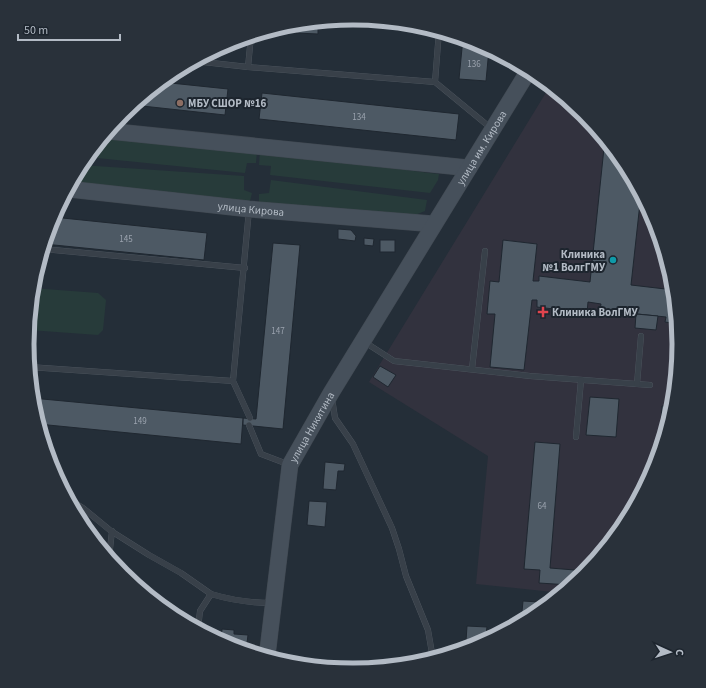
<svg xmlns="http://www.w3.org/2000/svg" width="706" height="688" font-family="'Source Sans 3',sans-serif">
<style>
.medical{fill:#32323e}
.green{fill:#273b3a}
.building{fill:#4d5964;stroke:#1f2730}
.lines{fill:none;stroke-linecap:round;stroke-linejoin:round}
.service-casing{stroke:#535b64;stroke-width:6}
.secondary-casing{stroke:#414952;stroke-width:17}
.service{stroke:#384049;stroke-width:5.5}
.secondary{stroke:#46505b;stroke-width:16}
.education-dot{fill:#8d6e63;stroke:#1d252e;stroke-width:1.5}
.culture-dot{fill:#0f9aa8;stroke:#1d252e;stroke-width:1.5}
.health-dot{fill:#e0444e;stroke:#1d252e;stroke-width:1.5}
.labels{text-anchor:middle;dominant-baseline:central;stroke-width:4;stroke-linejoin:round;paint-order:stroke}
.number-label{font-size:9px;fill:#9aa2ad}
.poi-label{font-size:11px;font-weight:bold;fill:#b3bbc5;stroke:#1d252e;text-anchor:start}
.street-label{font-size:11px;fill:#b3bbc5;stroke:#1d252e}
.rim{fill:none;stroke:#b3bbc5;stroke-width:5}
</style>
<rect width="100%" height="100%" fill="#242e38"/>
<polygon class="medical" points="550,86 584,114 624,163 654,219 673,281 679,344 673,408 654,469 624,525 583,575 562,593 476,584 488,456 369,382"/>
<g class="green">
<polygon points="104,136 257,150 256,163 247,163 245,173 87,157"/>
<polygon points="260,150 429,173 439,174 438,180 430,193 270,175 271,166 259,165"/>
<polygon points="81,165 244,176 244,190 252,193 250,201 72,182"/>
<polygon points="271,180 427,200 425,211 415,215 259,203 259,194 269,193"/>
<polygon points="32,288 98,293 106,300 103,330 98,335 29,330"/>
</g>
<g class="building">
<polygon points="318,21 318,34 296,33 296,24"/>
<polygon points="463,38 478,43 489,49 486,81 459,79"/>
<polygon points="161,82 228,89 225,115 133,105"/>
<polygon points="262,93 459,114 456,140 259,119"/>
<polygon points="604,148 612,148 624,163 641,194 631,285 674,290 677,324 665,322 666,317 600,310 601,304 588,302 587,313 537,307 537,300 532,300 524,370 490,367 495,314 487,314 490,281 499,282 503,240 537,244 533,281 539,281 539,276 590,282"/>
<polygon points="53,217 207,233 204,260 44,244"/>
<polygon points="338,229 351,230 356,236 355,241 338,239"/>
<polygon points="364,238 374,239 373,246 364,245"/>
<rect x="380" y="240" width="15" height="12"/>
<polygon points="273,243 300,245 283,429 243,425 243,418 256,419"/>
<polygon points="636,314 658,316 656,330 635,328"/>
<polygon points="380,366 396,375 388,387 373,377"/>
<polygon points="590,397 619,399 616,437 586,435"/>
<polygon points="32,398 243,418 241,444 38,424 33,407"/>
<polygon points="662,406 673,406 667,425 661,425"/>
<polygon points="535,442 560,444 550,568 587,571 570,585 539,583 540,570 524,569"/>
<polygon points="325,462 345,464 344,471 338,471 336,490 323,489"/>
<polygon points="309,501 327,502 325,527 307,525"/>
<polygon points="523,601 539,602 538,612 521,622"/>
<polygon points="467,626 487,627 485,641 466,641"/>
<polygon points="222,629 234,630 234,634 248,635 246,651 228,645 221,641"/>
</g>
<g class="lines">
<defs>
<g id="service">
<polyline points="194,61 248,67 435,82 492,129"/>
<polyline points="248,67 251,36"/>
<polyline points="435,82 439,31"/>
<polyline points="43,249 245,268"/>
<polyline points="363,341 394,361 530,376 650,385"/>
<polyline points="29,367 233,381 249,210"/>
<polyline points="472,369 485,251"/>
<polyline points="233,381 250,418"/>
<polyline points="637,384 641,336"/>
<polyline points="332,398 335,418 353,444 392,528 399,549 406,576 428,630 433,659"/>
<polyline points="249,425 261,454 290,465"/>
<polyline points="576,437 581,380"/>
<polyline points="67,498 83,508 111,531 149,555 181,573 211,594"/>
<polyline points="109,558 112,531"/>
<path d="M198,629L200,611L211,594C231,600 251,603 272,603"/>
</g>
<g id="secondary">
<polyline points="108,131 469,168"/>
<path id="s1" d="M68,189L249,209L434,224"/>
<path id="s2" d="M267,657L290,465L331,393L529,70"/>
</g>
</defs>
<use href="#service" class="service-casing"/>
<use href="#secondary" class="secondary-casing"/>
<use href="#service" class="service"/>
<use href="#secondary" class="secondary"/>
</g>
<circle class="education-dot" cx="180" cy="103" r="4"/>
<circle class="culture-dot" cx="613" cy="260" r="4"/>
<path class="health-dot" d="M541 306h4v4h4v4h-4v4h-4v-4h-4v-4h4z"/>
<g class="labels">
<g class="number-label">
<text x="474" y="64">136</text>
<text x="359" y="117">134</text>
<text x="126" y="239">145</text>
<text x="278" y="331">147</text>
<text x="140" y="421">149</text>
<text x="542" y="506">64</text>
</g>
<g class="poi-label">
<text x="188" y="103">МБУ СШОР №16</text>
<text x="605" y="254" text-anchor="end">Клиника<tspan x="605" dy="13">№1 ВолгГМУ</tspan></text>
<text x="552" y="312">Клиника ВолГМУ</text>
</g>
<g class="street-label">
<text stroke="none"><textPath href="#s2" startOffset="564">улица им. Кирова</textPath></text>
<text stroke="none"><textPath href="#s1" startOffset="184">улица Кирова</textPath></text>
<text stroke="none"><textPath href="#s2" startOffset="237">улица Никитина</textPath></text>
</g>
</g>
<path d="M0 0H706V688H0ZM34 344a319 319 0 1 1 638 0a319 319 0 1 1-638 0Z" fill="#29313a" fill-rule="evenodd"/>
<path class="rim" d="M34 344a319 319 0 1 1 638 0a319 319 0 1 1-638 0Z"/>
<g transform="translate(670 652) rotate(93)" stroke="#1d252e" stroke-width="3" paint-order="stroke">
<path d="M0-3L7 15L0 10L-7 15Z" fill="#b3bbc5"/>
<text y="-6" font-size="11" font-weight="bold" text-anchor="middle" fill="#b3bbc5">С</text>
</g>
<path d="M18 34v6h102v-6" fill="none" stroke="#b3bbc5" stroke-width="2"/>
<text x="24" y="34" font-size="12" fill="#b3bbc5" stroke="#1d252e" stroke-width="3" paint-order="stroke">50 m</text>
</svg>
